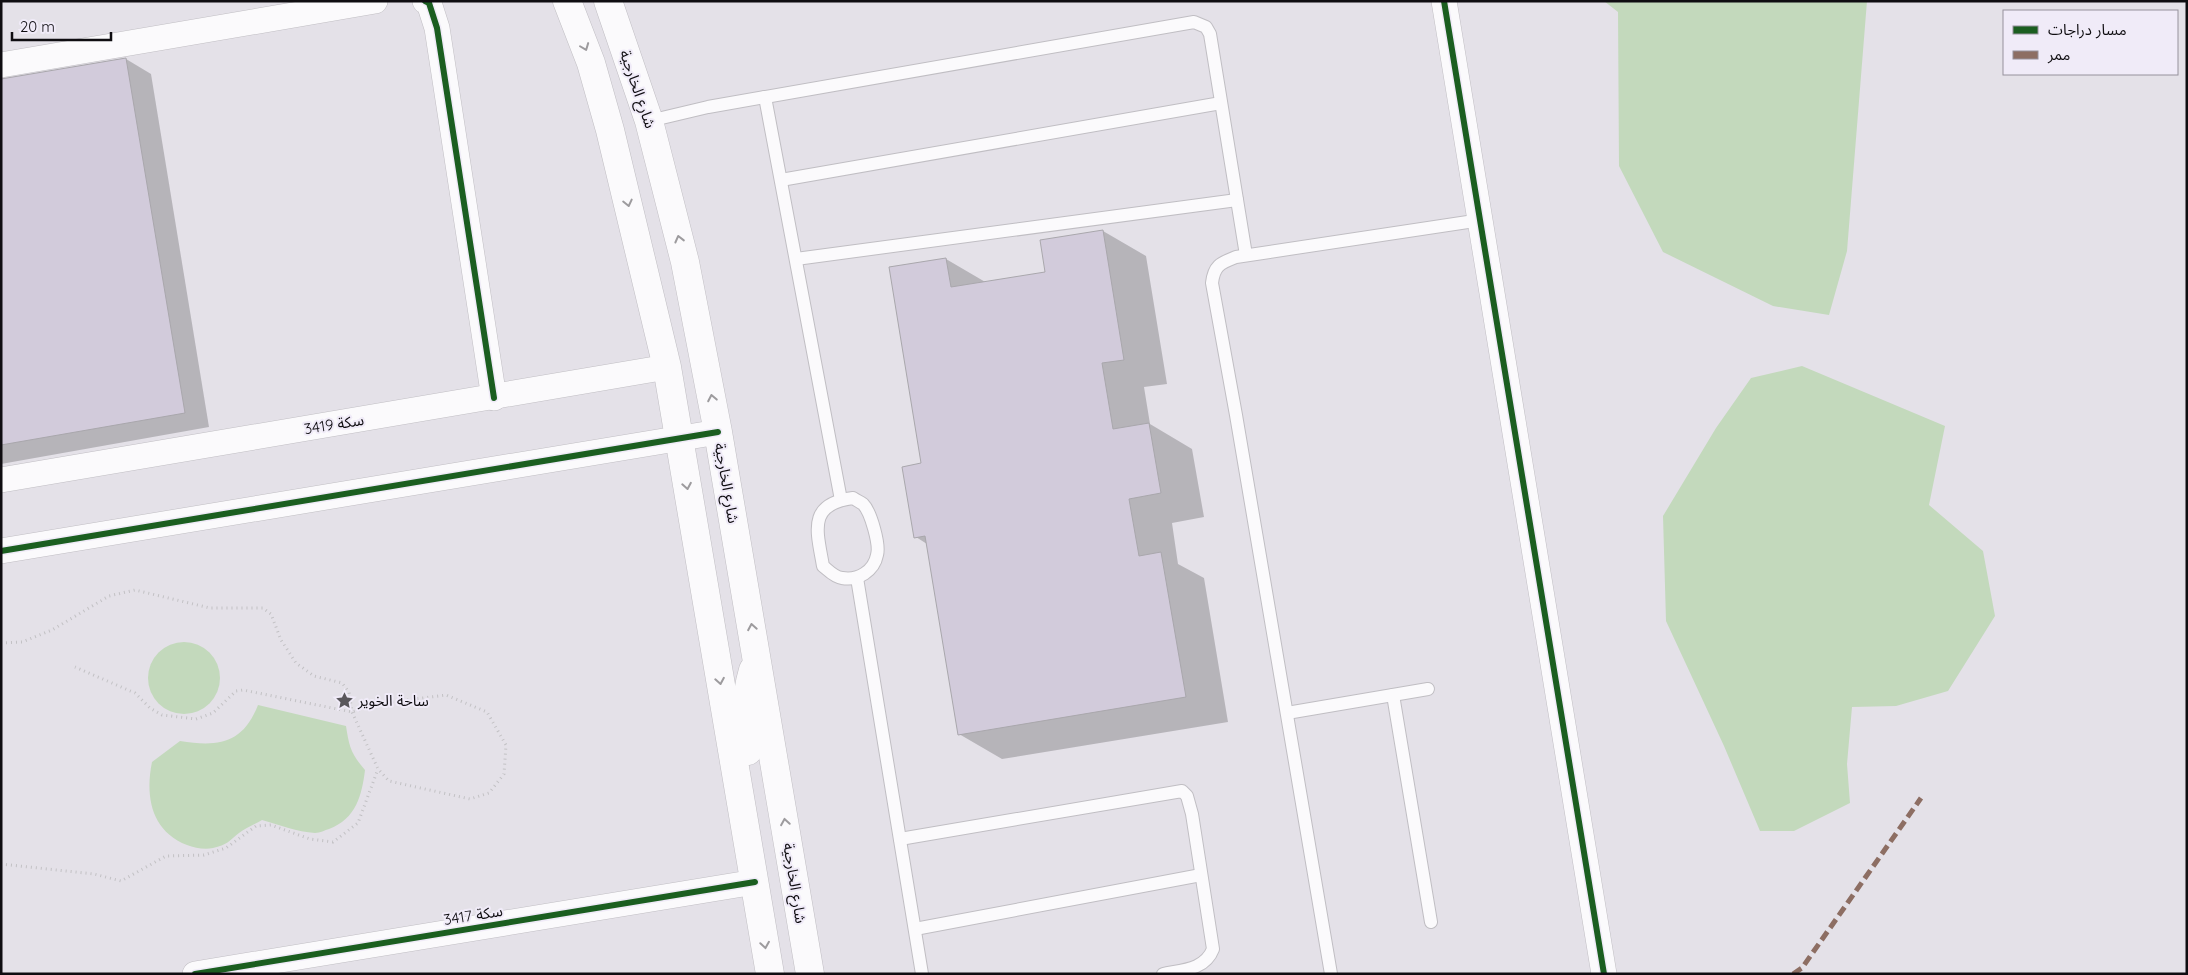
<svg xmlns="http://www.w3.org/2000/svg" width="2188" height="975" font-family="Quicksand,'Noto Sans Arabic',sans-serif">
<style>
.green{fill:#c3d9bc}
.shadow{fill:#0003}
.building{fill:#d2cbdb;stroke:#a9a7ac}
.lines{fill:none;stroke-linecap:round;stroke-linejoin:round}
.service-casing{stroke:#c0bec3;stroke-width:14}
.minor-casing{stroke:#c0bec3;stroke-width:26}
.primary-casing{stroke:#c0bec3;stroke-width:29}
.path{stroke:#c2c1c4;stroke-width:3;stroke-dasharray:1 4;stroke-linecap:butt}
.service{stroke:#fbfafc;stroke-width:12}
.minor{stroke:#fbfafc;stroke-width:25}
.primary{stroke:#fbfafc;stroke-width:28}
.quiet{stroke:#8d6e63;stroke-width:5;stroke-dasharray:10 5;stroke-linecap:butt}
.cycleway-casing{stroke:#f0ebf8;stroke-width:9}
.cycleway{stroke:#1b5e20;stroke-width:6}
.oneway{stroke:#9d9b9e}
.labels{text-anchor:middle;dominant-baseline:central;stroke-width:4;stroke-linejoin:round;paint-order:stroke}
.street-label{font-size:15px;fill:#0f0d11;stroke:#f0ebf8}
.poi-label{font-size:15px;fill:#0f0d11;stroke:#f0ebf8;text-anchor:start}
</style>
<rect width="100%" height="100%" fill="#e4e1e8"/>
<g class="green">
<polygon points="1604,1 1867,1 1847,251 1829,315 1773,306 1663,252 1619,166 1618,12"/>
<polygon points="1802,366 1945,426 1929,505 1983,551 1995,616 1948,691 1896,706 1852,707 1847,764 1850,803 1794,831 1760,831 1724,746 1666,621 1663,516 1716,428 1751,378"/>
<circle cx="184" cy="678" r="36"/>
<path d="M258,705L346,726C349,746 351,754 365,770C362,795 356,819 329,829C325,830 320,833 315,833C297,832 280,825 262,820C255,824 246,828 239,833C229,841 227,845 213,848C205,850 195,848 187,845C151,831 145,796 152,762L180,741C218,747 243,744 258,705Z"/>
</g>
<g class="shadow">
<polygon points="126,59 151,74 209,427 1,464 1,80"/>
<polygon points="1103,231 1146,256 1167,384 1144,387 1150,424 1192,449 1204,517 1172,523 1178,564 1204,578 1228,722 1002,759 959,734 927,544 916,537 946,259 987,283 1047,273"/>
</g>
<g class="building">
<polygon points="126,58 185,413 1,445 1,79"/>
<polygon points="1103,230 1124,360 1102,363 1113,429 1149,423 1161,493 1129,499 1139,556 1161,552 1186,697 958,735 925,536 914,538 902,467 921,463 889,267 946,258 951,287 1045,272 1040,240"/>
</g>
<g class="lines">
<defs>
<g id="service">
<polyline points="765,97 841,500"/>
<polyline points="649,121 708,107 1194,22 1206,27 1210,34 1246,255"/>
<polyline points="781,180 1221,103"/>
<polyline points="796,259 1237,200"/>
<path d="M853,498C856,500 860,502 863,504C871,512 880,545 877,555C874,571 858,581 842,578C834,577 828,570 823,566C817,531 807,504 853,498Z"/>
<polyline points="857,578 922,974"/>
<polyline points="1393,695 1431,922"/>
<polyline points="1287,713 1428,689"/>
<path d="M900,839L1182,791L1187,796L1192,814L1213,949C1205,970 1182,970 1163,974"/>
<polyline points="915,929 1201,875"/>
<path d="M1331,974L1236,415L1212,283C1214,265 1221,263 1236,257L1481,220"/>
</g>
<g id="minor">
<polyline points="425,1 429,3 437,28 494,398"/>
<polyline points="1444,1 1604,974"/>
<polyline points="1,65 375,1"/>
<polyline points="1,480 667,367"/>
<polyline points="1,551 718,432"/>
<polyline points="195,974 755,882"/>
</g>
<g id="primary">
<polyline points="567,1 591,63 610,130 667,367 770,974"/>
<polyline points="608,1 649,121 685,262 718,432 810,974"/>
<path d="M748,751C745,723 745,696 753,670"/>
</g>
</defs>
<use href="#service" class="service-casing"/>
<use href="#minor" class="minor-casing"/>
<use href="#primary" class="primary-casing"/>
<g class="path">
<polyline points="1,643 22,642 52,630 109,596 135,590 210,608 263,608 271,614 281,640 296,663 314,676 342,683 349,692 352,712 378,769 389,781 470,799 489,793 504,774 506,745 487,712 446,695 377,704 352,712 243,690 236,691 213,713 196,719 162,715 150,708 135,693 75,667"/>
<polyline points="1,864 94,874 121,881 166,856 204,855 226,848 256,826 271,825 310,839 333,842 358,823 378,769"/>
</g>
<use href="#service" class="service"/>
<use href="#minor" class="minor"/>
<use href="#primary" class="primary"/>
<polyline class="quiet" points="1793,974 1802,968 1921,798"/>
<defs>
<g id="cycleway">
<polyline points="425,1 429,3 437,28 494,398"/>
<polyline points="1444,1 1604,974"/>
<polyline points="1,551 718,432"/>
<polyline points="195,974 755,882"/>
</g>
</defs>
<use href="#cycleway" class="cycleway-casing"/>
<use href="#cycleway" class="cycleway"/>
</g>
<defs><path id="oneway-chevron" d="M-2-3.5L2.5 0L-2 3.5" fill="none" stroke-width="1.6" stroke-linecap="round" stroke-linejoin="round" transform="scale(1.25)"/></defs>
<g class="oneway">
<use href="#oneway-chevron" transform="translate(585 47) rotate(69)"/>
<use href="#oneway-chevron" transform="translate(628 203) rotate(77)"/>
<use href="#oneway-chevron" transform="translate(679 239) rotate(-104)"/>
<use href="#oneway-chevron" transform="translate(712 398) rotate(-101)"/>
<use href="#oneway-chevron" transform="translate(687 486) rotate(80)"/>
<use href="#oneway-chevron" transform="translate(752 627) rotate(-100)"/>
<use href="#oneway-chevron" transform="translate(720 681) rotate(80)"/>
<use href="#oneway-chevron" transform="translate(785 822) rotate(-99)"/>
<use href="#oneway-chevron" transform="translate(765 945) rotate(81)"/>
</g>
<defs>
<symbol id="sight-bare" viewBox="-9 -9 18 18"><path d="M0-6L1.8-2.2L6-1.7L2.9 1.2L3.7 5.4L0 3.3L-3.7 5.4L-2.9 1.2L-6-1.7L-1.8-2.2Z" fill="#5a575c" stroke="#f0ebf8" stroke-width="2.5" paint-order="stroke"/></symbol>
</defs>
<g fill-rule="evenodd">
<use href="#sight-bare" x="332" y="688" width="25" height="25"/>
</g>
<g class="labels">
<g class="street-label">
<text transform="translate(638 89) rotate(71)">شارع الخارجية</text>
<text transform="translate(334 424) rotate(-9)">سكة 3419</text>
<text transform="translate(727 483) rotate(80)">شارع الخارجية</text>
<text transform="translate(795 883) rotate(81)">شارع الخارجية</text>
<text transform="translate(473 915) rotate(-9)">سكة 3417</text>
</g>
<g class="poi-label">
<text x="358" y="700">ساحة الخوير</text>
</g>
</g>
<rect width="2188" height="975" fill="none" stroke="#0f0d11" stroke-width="5"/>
<rect x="2003" y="10" width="175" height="65" fill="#f0ebf8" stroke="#96929c"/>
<rect x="2013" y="26" width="25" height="8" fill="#1b5e20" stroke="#96929c"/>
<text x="2048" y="35" font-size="15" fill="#0f0d11">مسار دراجات</text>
<rect x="2013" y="51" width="25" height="8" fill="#8d6e63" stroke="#96929c"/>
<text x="2048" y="60" font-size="15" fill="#0f0d11">ممر</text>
<path d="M12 32v8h99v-8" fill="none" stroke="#0f0d11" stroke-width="2.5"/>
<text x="20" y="32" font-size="15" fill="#0f0d11" stroke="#f0ebf8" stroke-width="4" paint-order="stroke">20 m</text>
</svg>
